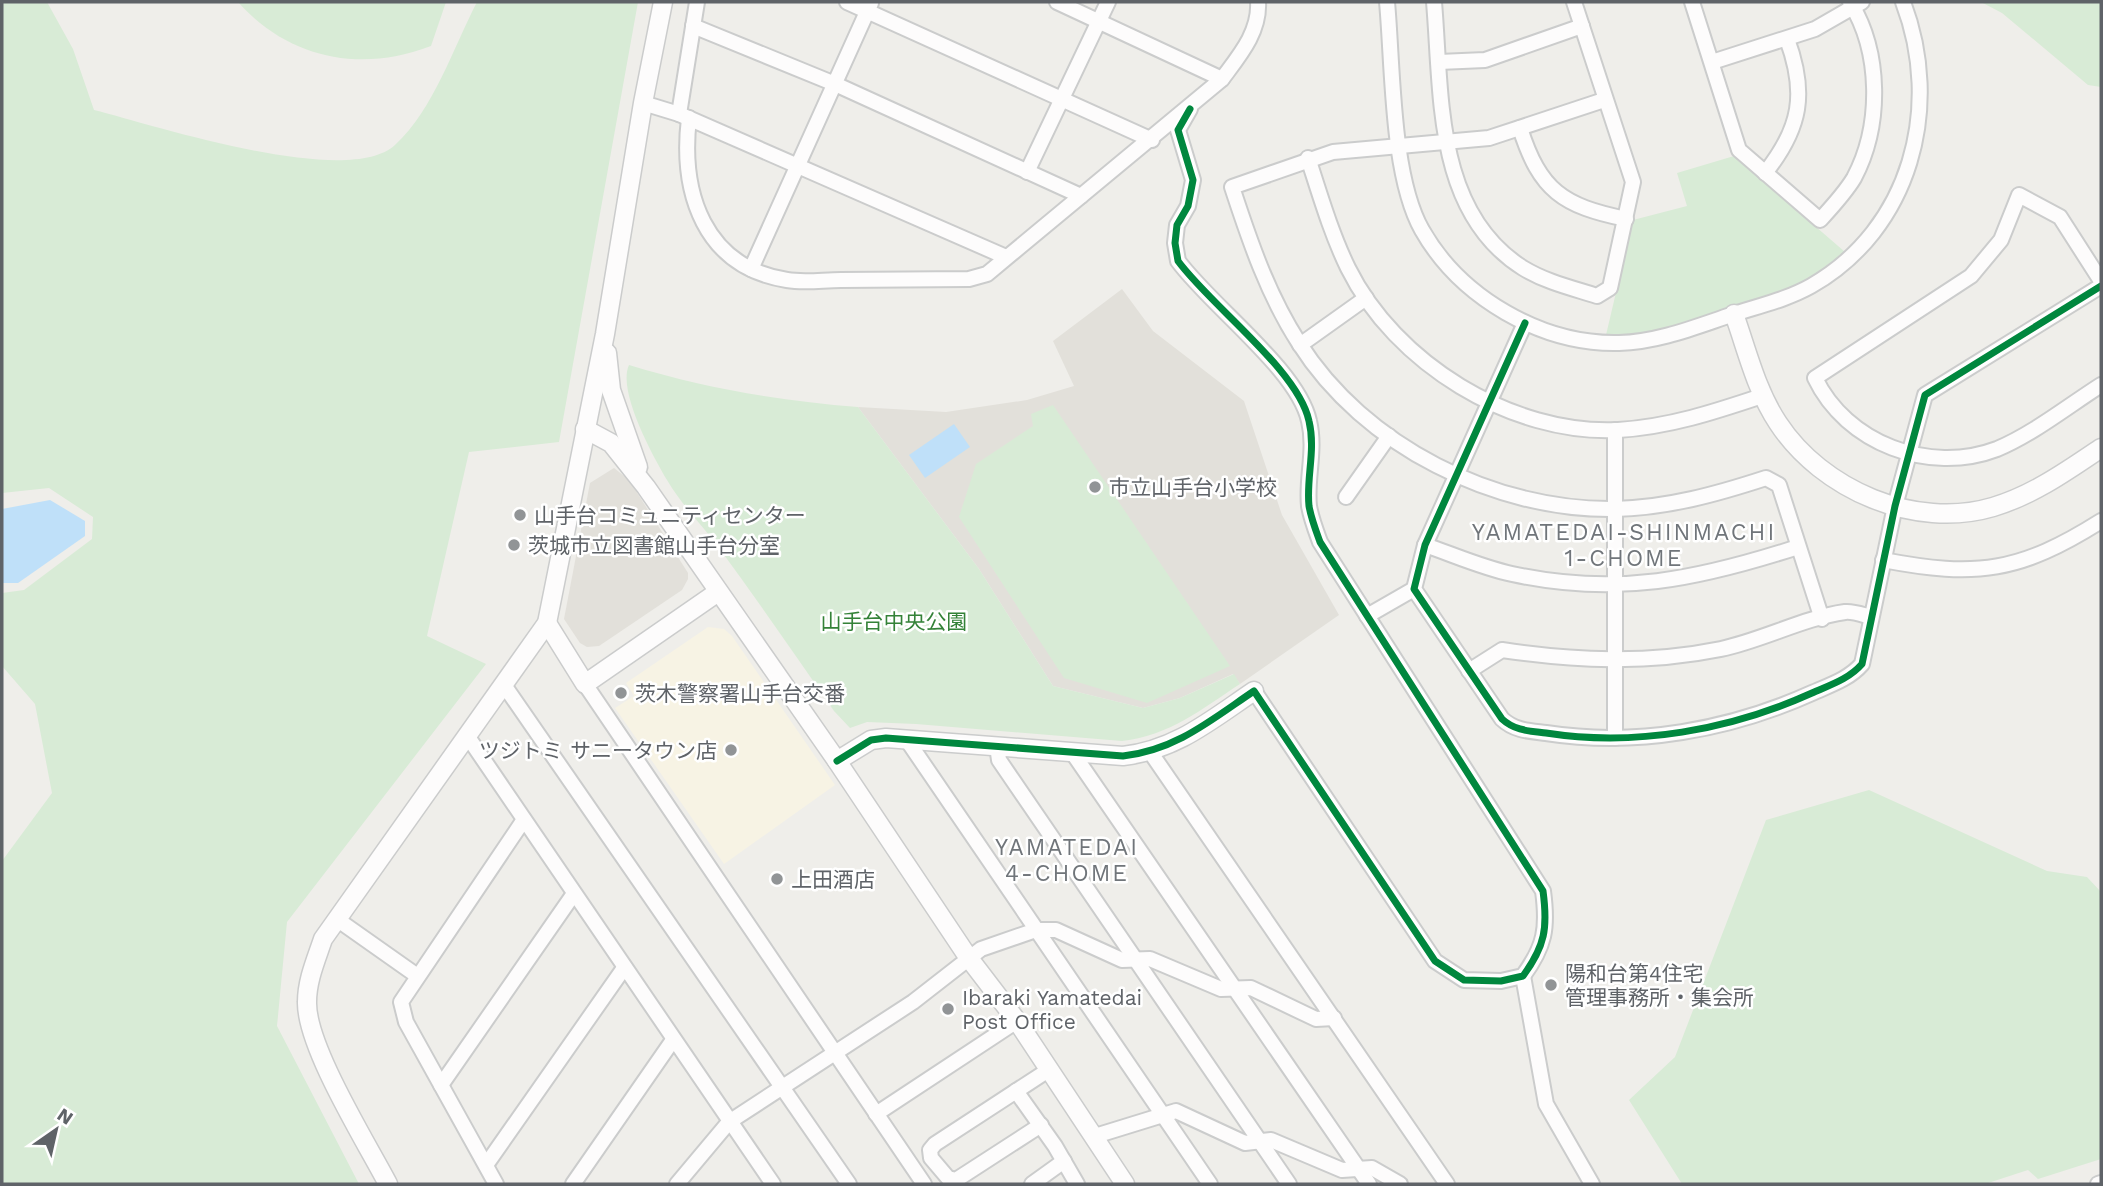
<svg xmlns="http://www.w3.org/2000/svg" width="2103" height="1186" font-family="'Work Sans','Noto Sans JP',sans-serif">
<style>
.commercial{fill:#f7f3e4}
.education{fill:#e2e0da}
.green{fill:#d8ebd6}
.water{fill:#bfe0f9}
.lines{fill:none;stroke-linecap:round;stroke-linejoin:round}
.minor-casing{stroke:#cbcccc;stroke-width:18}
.tertiary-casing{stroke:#cbcccc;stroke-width:21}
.minor{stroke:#fdfcfc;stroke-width:14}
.tertiary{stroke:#fdfcfc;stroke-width:18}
.cycleway-casing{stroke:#fff;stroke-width:11}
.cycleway{stroke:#00873e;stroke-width:7}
.poi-dot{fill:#919496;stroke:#fff;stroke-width:2.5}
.labels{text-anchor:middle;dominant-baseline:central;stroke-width:5;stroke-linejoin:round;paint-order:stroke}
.poi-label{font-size:21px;fill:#5f6368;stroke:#fff;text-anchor:start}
.park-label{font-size:21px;fill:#348238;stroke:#fff}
.neighbourhood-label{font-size:23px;letter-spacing:2px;fill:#70757a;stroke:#fff}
</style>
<rect width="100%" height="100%" fill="#efeeea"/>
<polygon class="commercial" points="708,627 724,629 732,636 835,785 724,864 615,708 634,696 626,683"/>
<g class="education">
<polygon points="1122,289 1153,331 1244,401 1282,515 1339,615 1240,684 1233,674 1180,698 1143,708 1053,686 979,569 858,407 946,412 1027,400 1074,386 1053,341"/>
<polygon points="614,468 629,480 688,573 688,579 682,590 599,646 587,647 580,643 564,619 590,483"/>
</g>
<g class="green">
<path d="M2,2H47L73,49L94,110C154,125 348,189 395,145C434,109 453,48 477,2H638L559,442L469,452L427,636L486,664L287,922L277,1026L359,1184H2V861L52,793L35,704L2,666V593L24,590L92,539L93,517L49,488L2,493Z"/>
<path d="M238,2H446L431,46C361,73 289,59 238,2Z"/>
<polygon points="1981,2 2101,2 2101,87 2088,85 2002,13"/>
<polygon points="1734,156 1845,252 1804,283 1773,296 1664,331 1642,335 1606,335 1633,220 1687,206 1677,173"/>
<path d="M629,365C704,388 780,401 858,407L979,569L1053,686L1143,708L1180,698L1234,674L1240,684C1200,710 1171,735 1122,741L916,724L867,722L850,728L834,711C796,656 758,601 719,548C702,525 681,504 667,480C653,456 617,391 629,365Z"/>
<polygon points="1053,405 1230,666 1147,703 1064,678 959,517 976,464 1033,426 1031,414"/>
<polygon points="1869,790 2047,871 2087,877 2101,892 2101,1159 2038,1179 2028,1170 1985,1184 1682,1184 1629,1100 1675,1057 1766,820"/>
</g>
<g class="water">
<polygon points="954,424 970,447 925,478 909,455"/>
<polygon points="50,500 85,521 85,536 18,583 2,583 2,509"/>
</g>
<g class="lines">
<defs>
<g id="minor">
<polyline points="847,2 1152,140"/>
<polyline points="1057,2 1222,79"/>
<path d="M1387,2C1393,66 1391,175 1422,230C1460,297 1541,345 1619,343C1658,342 1695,327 1731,315C1758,306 1786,300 1811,286C1911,229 1943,107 1903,2"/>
<path d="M1434,2C1442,94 1434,212 1523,268C1546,282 1572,288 1597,296L1610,288L1633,182L1574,2"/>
<path d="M1692,2L1739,150L1820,220C1832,207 1845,193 1854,178C1882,125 1881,52 1850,2"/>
<polyline points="693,26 835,84 1081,196"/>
<polyline points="1439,62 1485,60 1582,26"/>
<polyline points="1712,62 1815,29 1862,2"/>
<path d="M1604,100L1489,138L1333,152L1232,187C1250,242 1268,295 1299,343C1364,446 1495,511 1615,509C1667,508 1717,494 1766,478L1779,485L1822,619"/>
<polyline points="643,103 679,114 1006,257"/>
<path d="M1190,109L1178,130L1193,180L1188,206L1177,225L1175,243L1178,261C1211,306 1298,370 1309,421C1316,450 1306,478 1309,506C1311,518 1316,531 1320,542L1543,891C1548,928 1545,946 1523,976L1501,981L1464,980L1435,961L1254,691"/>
<polyline points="679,114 697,2"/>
<path d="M689,118C680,193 704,267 787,280C804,283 823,280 841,280C883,280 926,279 969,279L987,274L1222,79C1239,56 1260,32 1258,2"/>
<path d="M1520,128C1540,191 1563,206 1626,219"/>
<path d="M1308,158C1320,195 1331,233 1348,268C1395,363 1511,435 1618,430C1669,427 1714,412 1762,396"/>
<polyline points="1027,172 1108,2"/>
<path d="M1765,173C1801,128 1807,93 1787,39"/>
<polyline points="751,269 871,3"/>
<path d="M2101,281L2060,217L2019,195L2001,240L1971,276L1815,378C1846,443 1929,475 1997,449C2033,434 2068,406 2101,385"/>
<path d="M1525,323L1425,545L1414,589L1502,719C1515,731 1530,731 1546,733C1636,747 1730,730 1812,693C1830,685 1849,679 1862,664L1895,506L1925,395L2101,286"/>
<polyline points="1300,345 1366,298"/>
<polyline points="1346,497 1389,436"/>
<path d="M1425,545C1454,555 1483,568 1512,574C1617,597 1699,579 1798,547"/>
<path d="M1883,560C1977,578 2020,572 2101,521"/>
<polyline points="1367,616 1414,589"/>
<path d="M1469,671L1502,650C1576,661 1647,664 1721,649C1763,640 1803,618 1845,612C1853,611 1863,615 1871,617"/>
<polyline points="585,684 924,1184"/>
<polyline points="504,685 849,1184"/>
<polyline points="468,737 773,1184"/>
<polyline points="1615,738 1615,430"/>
<polyline points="907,740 1210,1184"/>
<polyline points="997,746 999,760 1289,1184"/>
<polyline points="1072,752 1369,1184"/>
<polyline points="1151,753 1447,1184"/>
<polyline points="338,920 416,975"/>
<polyline points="1523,976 1546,1104 1592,1184"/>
<polyline points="441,1085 573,895"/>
<polyline points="1016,1091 1055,1146 1077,1184"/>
<polyline points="876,1114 1017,1021"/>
<polyline points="1041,1125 956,1180 948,1178 931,1158 930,1150 935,1144 1050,1069"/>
<polyline points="1095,1136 1176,1111 1245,1143 1271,1140 1342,1170 1372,1168 1400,1184"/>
<polyline points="486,1165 624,968"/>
<polyline points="496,1184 406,1022 401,1002 523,821"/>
<polyline points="573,1184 673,1040"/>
<polyline points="677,1184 729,1122 913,1002 981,949 1036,930 1056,930 1122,960 1150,959 1221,989 1251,988 1316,1019 1334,1018"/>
<polyline points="1032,1184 1064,1161"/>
<polyline points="2098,1184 2101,1183"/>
</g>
<g id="tertiary">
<path d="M1734,314C1747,350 1756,390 1778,423C1822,490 1915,530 1993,507C2033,495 2067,471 2101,448"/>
<polyline points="607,353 611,390 638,467"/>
<polyline points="585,429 611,443 646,487 837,761 968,957 1017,1021 1125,1184"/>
<polyline points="547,623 585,684 718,592"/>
<path d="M837,761L871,740L886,738L1123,756C1176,750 1211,720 1254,691"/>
<path d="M388,1184C366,1142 306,1046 307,1002C307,980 316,960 323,939L547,623L605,334L643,103L663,2"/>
</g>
</defs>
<use href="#minor" class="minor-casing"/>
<use href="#tertiary" class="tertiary-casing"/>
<use href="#minor" class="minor"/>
<use href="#tertiary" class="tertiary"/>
<defs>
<g id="cycleway">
<path d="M1525,323L1425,545L1414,589L1502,719C1515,731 1530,731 1546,733C1636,747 1730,730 1812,693C1830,685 1849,679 1862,664L1895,506L1925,395L2101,286"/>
<path d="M837,761L871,740L886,738L1123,756C1176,750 1211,720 1254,691L1435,961L1464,980L1501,981L1523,976C1545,946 1548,928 1543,891L1320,542C1316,531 1311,518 1309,506C1306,478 1316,450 1309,421C1298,370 1211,306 1178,261L1175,243L1177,225L1188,206L1193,180L1178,130L1190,109"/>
</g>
</defs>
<use href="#cycleway" class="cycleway-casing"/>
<use href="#cycleway" class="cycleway"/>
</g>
<g class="poi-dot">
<circle cx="1095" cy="487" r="7"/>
<circle cx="520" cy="515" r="7"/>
<circle cx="514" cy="545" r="7"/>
<circle cx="621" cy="693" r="7"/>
<circle cx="731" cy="750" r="7"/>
<circle cx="777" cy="879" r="7"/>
<circle cx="1551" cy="985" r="7"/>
<circle cx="948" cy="1009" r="7"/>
</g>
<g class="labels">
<g class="poi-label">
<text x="1109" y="487">市立山手台小学校</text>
<text x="534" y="515">山手台コミュニティセンター</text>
<text x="528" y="545">茨城市立図書館山手台分室</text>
<text x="635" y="693">茨木警察署山手台交番</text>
<text x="717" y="750" text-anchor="end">ツジトミ サニータウン店</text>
<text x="791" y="879">上田酒店</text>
<text x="1565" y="973">陽和台第4住宅<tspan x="1565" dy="24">管理事務所・集会所</tspan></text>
<text x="962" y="997">Ibaraki Yamatedai<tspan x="962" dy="24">Post Office</tspan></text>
</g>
<g class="park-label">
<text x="894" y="621">山手台中央公園</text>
</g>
<g class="neighbourhood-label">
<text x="1624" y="532">YAMATEDAI-SHINMACHI<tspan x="1624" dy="26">1-CHOME</tspan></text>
<text x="1067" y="847">YAMATEDAI<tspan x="1067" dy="26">4-CHOME</tspan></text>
</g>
</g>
<rect width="2103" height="1186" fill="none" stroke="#5f6368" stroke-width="7"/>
<g transform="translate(56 1130) rotate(34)" stroke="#ffffff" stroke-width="5" paint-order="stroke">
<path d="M0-5L12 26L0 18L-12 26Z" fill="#5f6368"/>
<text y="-10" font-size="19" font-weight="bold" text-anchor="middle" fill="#5f6368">N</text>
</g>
</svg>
